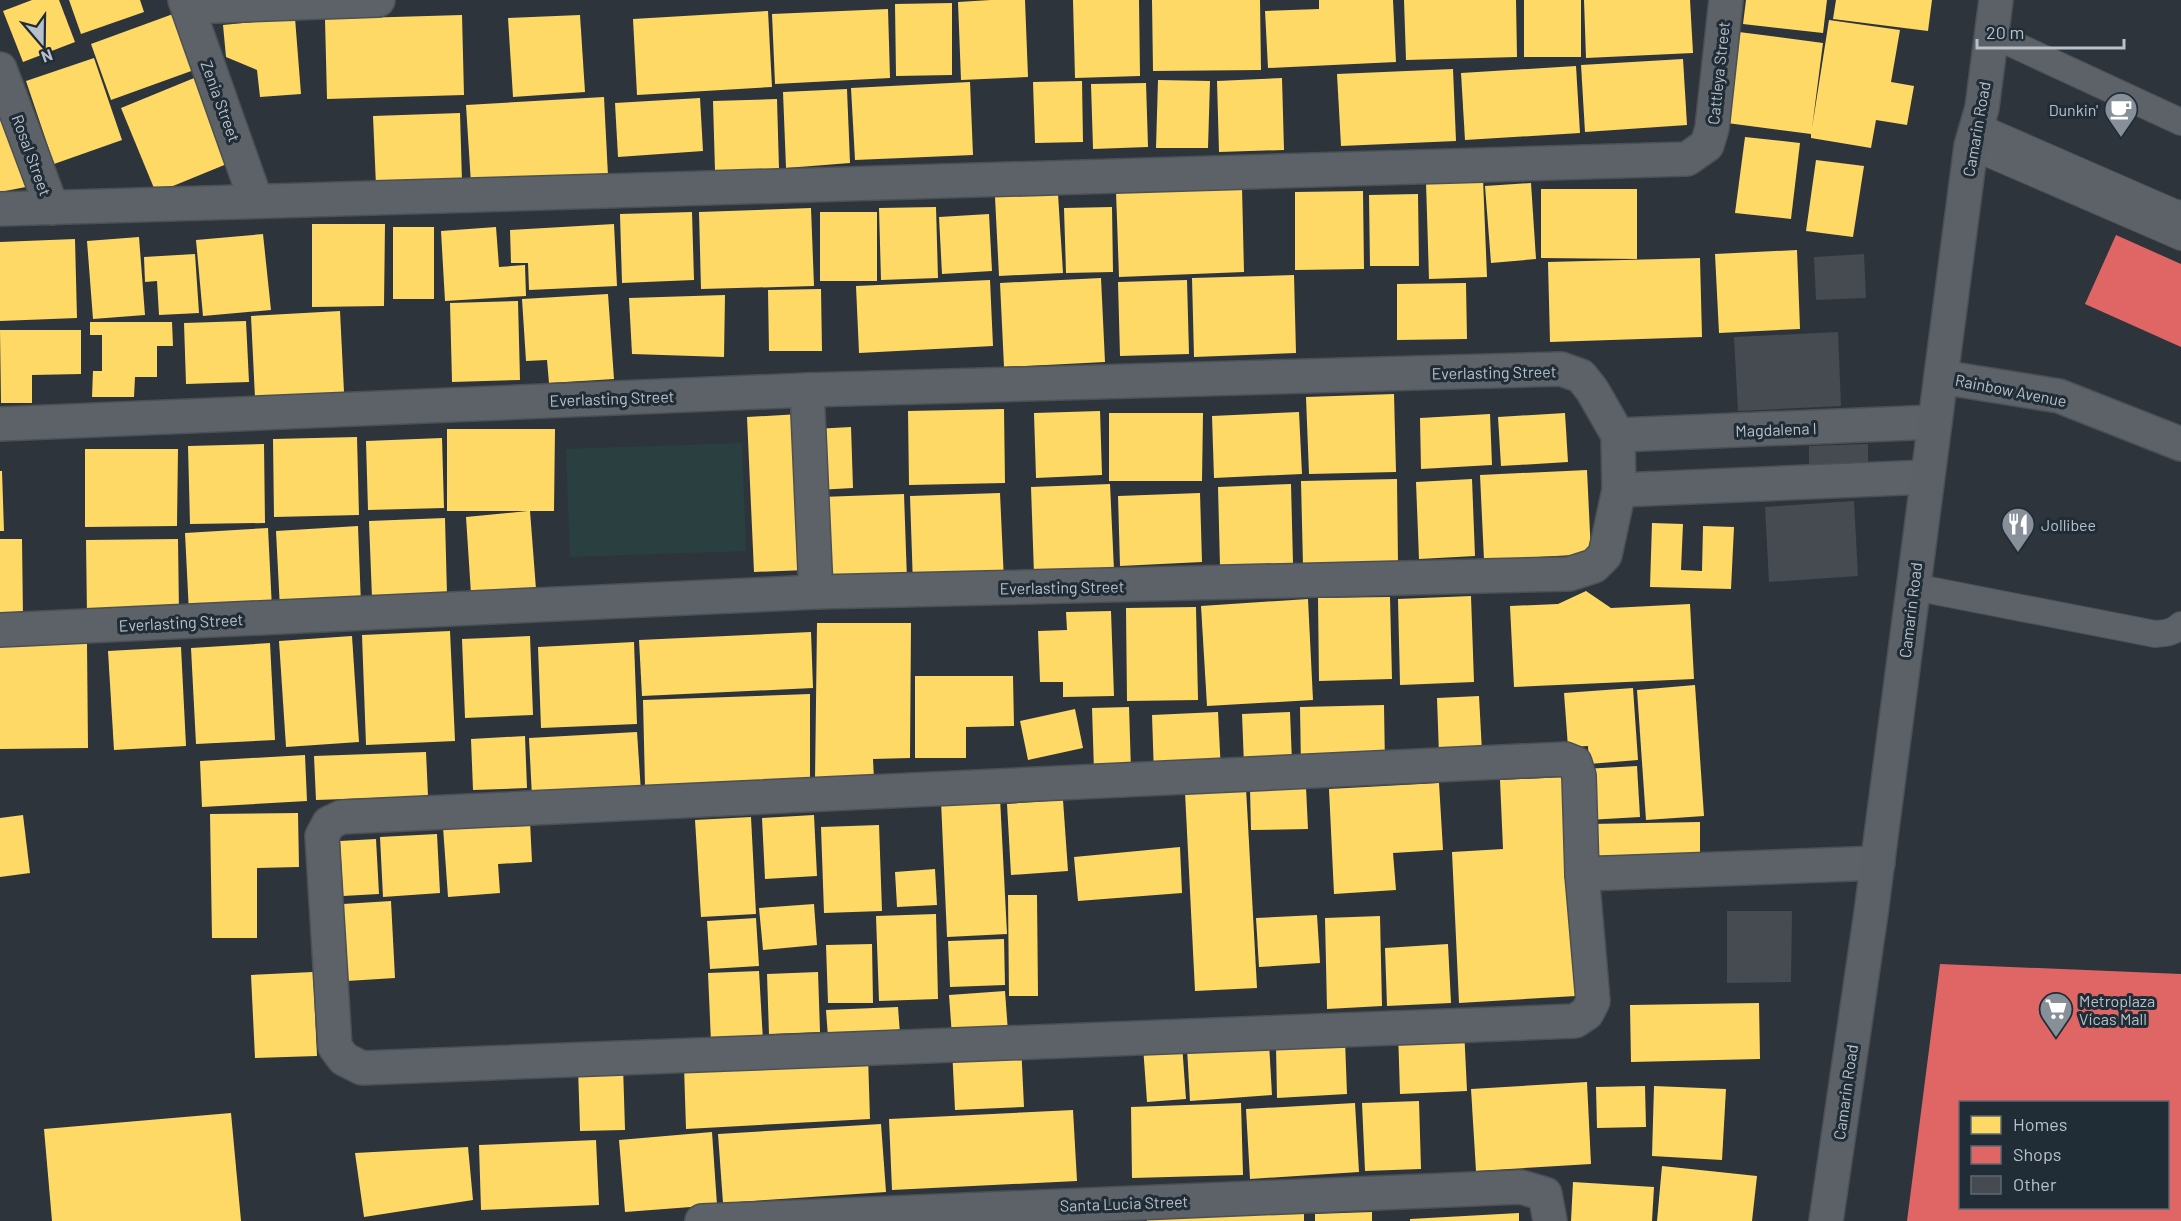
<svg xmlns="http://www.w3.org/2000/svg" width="2181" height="1221" font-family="Barlow,sans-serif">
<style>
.green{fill:#2a4040}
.homes{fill:#ffd966}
.shops{fill:#e06666;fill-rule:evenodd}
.building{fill:#454b50}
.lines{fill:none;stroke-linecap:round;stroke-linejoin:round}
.service-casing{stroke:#4b5055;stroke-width:28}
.minor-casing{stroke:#4b5055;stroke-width:36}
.tertiary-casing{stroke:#4b5055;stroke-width:36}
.secondary-casing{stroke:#4b5055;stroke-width:36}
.service{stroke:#5d6268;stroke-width:26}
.minor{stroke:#5d6268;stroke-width:33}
.tertiary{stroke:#5d6268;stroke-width:33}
.secondary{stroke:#5b6167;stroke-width:33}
.labels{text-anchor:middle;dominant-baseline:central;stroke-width:6;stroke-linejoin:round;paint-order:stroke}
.street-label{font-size:16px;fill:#b8c1cb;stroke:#202c36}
.poi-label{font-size:16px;fill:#b8c1cb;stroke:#202c36;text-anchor:start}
</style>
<rect width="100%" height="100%" fill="#2d343b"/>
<polygon class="green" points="742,443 746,551 570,557 566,449"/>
<g class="homes">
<polygon points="32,0 59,0 75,42 23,62 3,11"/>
<polygon points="69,0 140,0 144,12 81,34"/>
<polygon points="991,0 1025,0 1028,77 961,80 958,2"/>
<polygon points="1073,0 1139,0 1140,76 1075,78"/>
<polygon points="1152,0 1260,0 1261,70 1153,71"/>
<polygon points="1319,0 1393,0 1396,62 1268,68 1265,11 1319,9"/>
<polygon points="1404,0 1516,0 1517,57 1406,60"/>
<rect x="1524" y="0" width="57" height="57"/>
<polygon points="1584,0 1690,0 1693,53 1586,58"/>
<polygon points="1746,0 1827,0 1823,33 1743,24"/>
<polygon points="1836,0 1932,0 1928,31 1833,19"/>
<polygon points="952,3 952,75 896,76 895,4"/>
<polygon points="888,9 890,78 775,84 772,14"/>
<polygon points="768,11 772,87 637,95 633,19"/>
<polygon points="173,14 194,70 111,100 91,44"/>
<polygon points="462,15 464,95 327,99 325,19"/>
<polygon points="580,15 585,92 513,97 508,18"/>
<polygon points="295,18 301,94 260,97 257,70 226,57 223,25"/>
<polygon points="1829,20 1900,30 1891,82 1914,86 1907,125 1876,120 1871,148 1811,138 1811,134 1727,123 1739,32 1823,43 1812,128"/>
<polygon points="94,58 122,140 54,164 26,81"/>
<polygon points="1683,59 1687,125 1585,132 1581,65"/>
<polygon points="1576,66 1580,133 1465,140 1461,73"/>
<polygon points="1453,69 1456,141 1341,146 1337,74"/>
<polygon points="199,76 234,161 156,193 121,108"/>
<polygon points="1282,78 1284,150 1219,152 1217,81"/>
<polygon points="1158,80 1210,81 1208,148 1156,148"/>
<polygon points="1082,81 1083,142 1035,143 1033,82"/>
<polygon points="970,82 973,155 855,160 851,88"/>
<polygon points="1146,83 1148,147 1093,149 1091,84"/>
<polygon points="847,89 850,163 786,168 783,92"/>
<polygon points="604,97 608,176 471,184 466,105"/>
<polygon points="700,98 703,151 618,157 615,103"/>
<polygon points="777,99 779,169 715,171 713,101"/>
<polygon points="0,107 31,186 0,192"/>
<polygon points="460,113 462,182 376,186 373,116"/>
<polygon points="1745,137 1800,143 1791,219 1735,213"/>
<polygon points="1816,160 1864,166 1853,237 1806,231"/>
<polygon points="1483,179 1487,277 1429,279 1426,182"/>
<polygon points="1531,183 1536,259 1491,263 1485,186"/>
<polygon points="1242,187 1244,272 1119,277 1116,191"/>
<polygon points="1541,189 1637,189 1637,259 1541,258"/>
<polygon points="1363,191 1364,269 1295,270 1295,192"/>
<polygon points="1058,194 1063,273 999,276 995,197"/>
<polygon points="1418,194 1419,266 1370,266 1369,195"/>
<polygon points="936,207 938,278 881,280 879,208"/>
<polygon points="1112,207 1113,272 1066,273 1064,208"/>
<polygon points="811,208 814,286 701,289 699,212"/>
<polygon points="692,212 694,280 622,283 620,214"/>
<rect x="820" y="212" width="57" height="69"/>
<polygon points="989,214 992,271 942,274 939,217"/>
<polygon points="312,224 385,224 384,306 312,307"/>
<polygon points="614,224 617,286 529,290 528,263 511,263 510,230"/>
<rect x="393" y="227" width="41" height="72"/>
<polygon points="496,227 499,267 525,265 526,296 445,301 441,231"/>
<polygon points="263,234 271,310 203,316 196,240"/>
<polygon points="139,237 145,315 93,319 87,241"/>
<polygon points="75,239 77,318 0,321 0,242"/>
<polygon points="1797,250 1800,329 1719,333 1715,254"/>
<polygon points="195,254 199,313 159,315 157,281 145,282 144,257"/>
<polygon points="1700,258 1702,337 1550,342 1548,262"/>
<polygon points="1294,275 1296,353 1194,357 1192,278"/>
<polygon points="1101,278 1105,362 1004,367 1000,283"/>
<polygon points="990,280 993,346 859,353 856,286"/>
<polygon points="1187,280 1189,354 1120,356 1118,282"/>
<polygon points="1466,283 1467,339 1397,340 1397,284"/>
<polygon points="821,289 822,351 769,351 768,290"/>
<polygon points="608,294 614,379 549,383 547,360 526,361 522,299"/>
<polygon points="725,295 724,357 632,354 629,298"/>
<polygon points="518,301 520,380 452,382 450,303"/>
<polygon points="340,311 344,392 255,398 251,316"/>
<polygon points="246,321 249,382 186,384 184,323"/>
<polygon points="90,322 172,322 173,346 157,346 157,377 135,377 134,397 92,397 93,371 102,371 102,335 90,335"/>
<polygon points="0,330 81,330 81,374 32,375 32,403 1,403"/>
<polygon points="1394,394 1396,472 1309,474 1306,397"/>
<polygon points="1004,409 1005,483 909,485 908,411"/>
<polygon points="1100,411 1102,475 1036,478 1034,413"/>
<polygon points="1299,412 1302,474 1214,478 1212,416"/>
<polygon points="1109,413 1203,413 1202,481 1109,481"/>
<polygon points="1565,413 1568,462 1501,466 1498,417"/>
<polygon points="800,414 806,570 754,572 747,417"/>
<polygon points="1490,414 1492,465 1421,469 1420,418"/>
<polygon points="851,427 853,488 817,490 814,429"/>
<polygon points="447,429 555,429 554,511 530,511 536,589 471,594 466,517 528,511 447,511"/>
<polygon points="357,437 359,515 274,517 273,439"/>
<polygon points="442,438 444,508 368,510 366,441"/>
<polygon points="264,444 265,523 190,524 188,446"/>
<polygon points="85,449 178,449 177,526 85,527"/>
<polygon points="1587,470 1591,554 1484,560 1480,475"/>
<polygon points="0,471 2,471 4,531 0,531"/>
<polygon points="1397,479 1398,564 1303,566 1301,481"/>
<polygon points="1472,479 1475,556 1419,559 1416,482"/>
<polygon points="1110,484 1114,570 1034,574 1031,487"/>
<polygon points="1291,484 1293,563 1220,566 1218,487"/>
<polygon points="1000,493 1004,581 913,585 910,496"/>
<polygon points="1200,493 1202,562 1120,566 1118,496"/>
<polygon points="904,494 907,580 824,583 821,497"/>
<polygon points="445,518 447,595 372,598 369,521"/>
<polygon points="1652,523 1683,524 1681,570 1702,571 1703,526 1734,527 1731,589 1650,587"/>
<polygon points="358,526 361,605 280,609 276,531"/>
<polygon points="268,528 272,609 189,613 185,533"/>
<polygon points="0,539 22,539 23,618 0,618"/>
<polygon points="178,539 179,614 87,616 86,540"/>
<polygon points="1586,591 1611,608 1690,604 1694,679 1514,687 1510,606 1558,604"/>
<polygon points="1471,596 1474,682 1400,685 1398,599"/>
<polygon points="1390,597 1392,679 1319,681 1318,598"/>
<polygon points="1308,599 1313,700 1207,706 1201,606"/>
<polygon points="1196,607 1198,700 1127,701 1126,608"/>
<polygon points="1111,611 1114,696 1063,697 1063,682 1040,682 1038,631 1067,630 1066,612"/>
<polygon points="817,623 911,623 910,758 873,759 874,780 815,780"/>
<polygon points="450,631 455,741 366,745 362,635"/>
<polygon points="811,632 813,688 642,696 639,640"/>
<polygon points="352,636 359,742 286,747 279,641"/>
<polygon points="530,636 533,715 465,718 462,639"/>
<polygon points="634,642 637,724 541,728 538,647"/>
<polygon points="87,643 88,748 0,749 0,644"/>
<polygon points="270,643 275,740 196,744 191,648"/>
<polygon points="181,647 186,746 114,750 108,651"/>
<polygon points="915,676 1013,676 1014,726 966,727 966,758 915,758"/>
<polygon points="1695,685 1704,816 1646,820 1637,690"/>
<polygon points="1633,688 1638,760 1589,764 1588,746 1568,747 1564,693"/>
<polygon points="810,694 810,781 645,786 643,700"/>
<polygon points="1479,696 1482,752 1439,754 1437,698"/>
<polygon points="1384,705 1385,765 1301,767 1300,707"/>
<polygon points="1129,707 1131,771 1094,772 1092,708"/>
<polygon points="1075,709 1083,748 1028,760 1020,721"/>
<polygon points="1218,712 1221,772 1154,775 1152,715"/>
<polygon points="1290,712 1292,762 1244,765 1242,714"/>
<polygon points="637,732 641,792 532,797 529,738"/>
<polygon points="525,736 527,788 473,790 471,739"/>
<polygon points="426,752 428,796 316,800 314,756"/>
<polygon points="305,755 307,801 202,807 200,761"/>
<polygon points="1637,766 1640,817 1588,820 1584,769"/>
<polygon points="1565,777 1576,996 1459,1003 1452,852 1503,849 1500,780"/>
<polygon points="1439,783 1443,850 1393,853 1396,890 1334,894 1329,789"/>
<polygon points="1306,787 1308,829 1251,830 1250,789"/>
<polygon points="1246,788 1257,988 1195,991 1185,792"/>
<polygon points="1000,798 1007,934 947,937 941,801"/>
<polygon points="1063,800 1068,871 1011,875 1007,804"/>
<polygon points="298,813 299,867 257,868 257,938 212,938 210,814"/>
<polygon points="23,815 30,873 0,877 0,818"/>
<polygon points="814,815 817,876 765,879 762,818"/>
<polygon points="751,817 756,914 701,917 695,820"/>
<polygon points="530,821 532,862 498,864 500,893 448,897 443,827"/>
<polygon points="1700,822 1700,853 1591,856 1590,824"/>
<polygon points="879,825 882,911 824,913 821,827"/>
<polygon points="437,834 440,893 383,897 380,837"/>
<polygon points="376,839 379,894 343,896 340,841"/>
<polygon points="1180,847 1182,893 1078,901 1074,857"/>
<polygon points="935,869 937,905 897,907 895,872"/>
<polygon points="1008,895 1037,895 1038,996 1009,996"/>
<polygon points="391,901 395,978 347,981 343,904"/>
<polygon points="814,904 817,945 763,950 759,908"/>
<polygon points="936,914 938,999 879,1001 876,916"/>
<polygon points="1317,915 1320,963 1259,967 1256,918"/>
<polygon points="1380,916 1382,1006 1327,1009 1325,918"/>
<polygon points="756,918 759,966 710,969 707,921"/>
<polygon points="1004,939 1005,985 950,987 948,941"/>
<polygon points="872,944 873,1003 828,1003 826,945"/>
<polygon points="1448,944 1451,1003 1387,1006 1385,948"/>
<polygon points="759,971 763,1041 711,1042 708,973"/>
<polygon points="313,972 317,1056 255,1058 251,975"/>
<polygon points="818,972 820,1032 769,1034 767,974"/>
<polygon points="1005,991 1008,1032 952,1036 949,995"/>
<polygon points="1759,1003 1760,1059 1631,1062 1630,1005"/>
<polygon points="898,1007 900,1034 828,1037 826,1010"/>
<polygon points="1464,1028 1467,1091 1400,1094 1398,1031"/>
<polygon points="1345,1040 1347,1094 1277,1098 1276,1046"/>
<polygon points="1269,1043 1272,1095 1190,1101 1187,1048"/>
<polygon points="1021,1044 1024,1107 955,1110 952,1048"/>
<polygon points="1182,1044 1186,1099 1147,1102 1143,1046"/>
<polygon points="868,1056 870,1119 686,1129 684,1066"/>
<polygon points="623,1066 625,1130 580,1131 578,1067"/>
<polygon points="1587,1082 1591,1164 1476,1171 1471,1089"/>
<polygon points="1645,1086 1646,1127 1597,1128 1596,1087"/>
<polygon points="1654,1086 1726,1089 1722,1160 1652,1156"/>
<polygon points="1419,1101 1421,1169 1365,1171 1362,1103"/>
<polygon points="1241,1103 1243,1175 1132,1178 1131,1107"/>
<polygon points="1355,1103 1359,1172 1250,1179 1246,1109"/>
<polygon points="1073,1110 1077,1181 892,1190 889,1119"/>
<polygon points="231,1113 241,1221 52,1221 44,1129"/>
<polygon points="881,1124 886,1192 723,1203 718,1134"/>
<polygon points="712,1132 717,1205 625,1212 619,1140"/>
<polygon points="596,1140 599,1205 481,1210 479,1145"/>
<polygon points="468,1147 473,1200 364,1217 355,1153"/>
<polygon points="1662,1166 1757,1176 1752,1221 1657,1221"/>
<polygon points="1573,1182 1654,1187 1652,1221 1571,1221"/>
<polygon points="1372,1212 1372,1221 1315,1221 1315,1214"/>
<polygon points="1304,1213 1304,1221 1147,1221 1146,1219"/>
<polygon points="1519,1213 1519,1221 1410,1221 1410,1219"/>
</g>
<g class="shops">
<polygon points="2116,235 2181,264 2181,347 2085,304"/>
<path d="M1940,964L2181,974V1221H1907ZM1960,1102H2168V1208H1960Z"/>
</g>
<g class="building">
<polygon points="1864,254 1866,298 1816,300 1814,257"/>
<polygon points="1838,332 1841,406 1738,411 1734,337"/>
<polygon points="1868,444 1868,463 1809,465 1809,446"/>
<polygon points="1854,501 1858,576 1769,582 1765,507"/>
<polygon points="1727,911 1792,911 1791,982 1727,983"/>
</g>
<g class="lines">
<defs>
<g id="service">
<polyline points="1991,34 2181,122"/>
<polyline points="1976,126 2173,212 2181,214"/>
<polyline points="1971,146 2181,237"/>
<path d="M1914,587L2155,634C2166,633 2173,633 2181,625"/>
</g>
<g id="minor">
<polyline points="185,0 256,201"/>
<polyline points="188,7 378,0"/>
<polyline points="0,69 52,208"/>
<polyline points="0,209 1687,159 1707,145 1712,128 1726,0"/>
<polyline points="807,390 816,592"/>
<polyline points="0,424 807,390 1561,369 1581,376 1592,390 1618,435 1619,490 1605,555 1594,566 1569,574 816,592 0,630"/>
<polyline points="1618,435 1935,422"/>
<polyline points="1619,490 1927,477"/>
<polygon points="1565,759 1575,763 1579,776 1582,874 1593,1001 1587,1013 1575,1021 362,1068 344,1059 335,1047 322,836 329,823 342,817"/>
<polyline points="1582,874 1878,863"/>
<polyline points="702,1221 1521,1187 1545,1194 1550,1221"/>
</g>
<polyline id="tertiary" points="1941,377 2059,396 2181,444"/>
<polyline id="secondary" points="1826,1221 1871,913 1971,146 1982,108 1996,0"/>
</defs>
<use href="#service" class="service-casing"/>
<use href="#minor" class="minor-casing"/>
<use href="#tertiary" class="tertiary-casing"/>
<use href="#secondary" class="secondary-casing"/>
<use href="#service" class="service"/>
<use href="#minor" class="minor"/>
<use href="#tertiary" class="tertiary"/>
<use href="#secondary" class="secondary"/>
</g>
<defs>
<symbol id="cafe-pin" viewBox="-11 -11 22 30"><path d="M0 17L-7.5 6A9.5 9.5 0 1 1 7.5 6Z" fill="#879099" stroke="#202c36"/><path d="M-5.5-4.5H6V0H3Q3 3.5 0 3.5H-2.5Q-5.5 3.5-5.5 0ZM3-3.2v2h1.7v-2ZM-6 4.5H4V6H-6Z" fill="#fff"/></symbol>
<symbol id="restaurant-pin" viewBox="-11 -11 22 30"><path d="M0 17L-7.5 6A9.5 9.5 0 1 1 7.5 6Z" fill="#879099" stroke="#202c36"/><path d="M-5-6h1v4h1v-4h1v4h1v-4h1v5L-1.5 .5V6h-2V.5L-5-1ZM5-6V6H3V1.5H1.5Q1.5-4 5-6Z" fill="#fff"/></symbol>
<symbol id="supermarket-pin" viewBox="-11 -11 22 30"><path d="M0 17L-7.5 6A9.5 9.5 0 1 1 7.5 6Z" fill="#879099" stroke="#202c36"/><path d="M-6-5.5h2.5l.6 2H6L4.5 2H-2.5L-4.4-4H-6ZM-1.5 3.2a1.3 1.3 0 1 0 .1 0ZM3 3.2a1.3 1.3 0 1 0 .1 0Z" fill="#fff"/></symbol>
</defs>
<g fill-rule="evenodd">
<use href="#cafe-pin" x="2102" y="90" width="38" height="52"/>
<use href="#restaurant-pin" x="1999" y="505" width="38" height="52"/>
<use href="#supermarket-pin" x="2037" y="990" width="38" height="52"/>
</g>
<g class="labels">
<g class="street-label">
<text transform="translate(1718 73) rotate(-84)">Cattleya Street</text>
<text transform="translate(221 101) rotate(70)">Zenia Street</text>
<text transform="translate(1976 129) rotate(-80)">Camarin Road</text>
<text transform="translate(32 155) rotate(70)">Rosal Street</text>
<text transform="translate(1494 372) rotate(-1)">Everlasting Street</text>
<text transform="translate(2011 390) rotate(11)">Rainbow Avenue</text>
<text transform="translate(612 398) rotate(-2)">Everlasting Street</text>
<text transform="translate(1776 429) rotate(-2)">Magdalena I</text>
<text transform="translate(1062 587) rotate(-1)">Everlasting Street</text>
<text transform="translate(1910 610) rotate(-83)">Camarin Road</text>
<text transform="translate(181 622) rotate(-3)">Everlasting Street</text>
<text transform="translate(1845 1092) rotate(-82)">Camarin Road</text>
<text transform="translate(1124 1203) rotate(-2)">Santa Lucia Street</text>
</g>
<g class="poi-label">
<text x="2098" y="109" text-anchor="end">Dunkin'</text>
<text x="2041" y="524">Jollibee</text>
<text x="2079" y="1000">Metroplaza<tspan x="2079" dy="18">Vicas Mall</tspan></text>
</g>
</g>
<rect x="1959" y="1101" width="210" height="108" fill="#202c36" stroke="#5d6872" stroke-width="1.5"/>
<rect x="1971" y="1116" width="30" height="18" fill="#ffd966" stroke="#5d6872" stroke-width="1.5"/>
<text x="2013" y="1131" font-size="18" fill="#b8c1cb">Homes</text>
<rect x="1971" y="1146" width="30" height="18" fill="#e06666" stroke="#5d6872" stroke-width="1.5"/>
<text x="2013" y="1161" font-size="18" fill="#b8c1cb">Shops</text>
<rect x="1971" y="1176" width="30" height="18" fill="#454b50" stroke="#5d6872" stroke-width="1.5"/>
<text x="2013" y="1191" font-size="18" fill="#b8c1cb">Other</text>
<g transform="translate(42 42) rotate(160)" stroke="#202c36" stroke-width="4.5" paint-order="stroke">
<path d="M0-4.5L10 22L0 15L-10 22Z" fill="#b8c1cb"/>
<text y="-9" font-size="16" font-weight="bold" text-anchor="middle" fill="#b8c1cb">N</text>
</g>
<path d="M1977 39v9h147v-9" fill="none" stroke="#b8c1cb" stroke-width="3"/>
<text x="1986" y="39" font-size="18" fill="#b8c1cb" stroke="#202c36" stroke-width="4.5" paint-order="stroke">20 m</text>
</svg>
